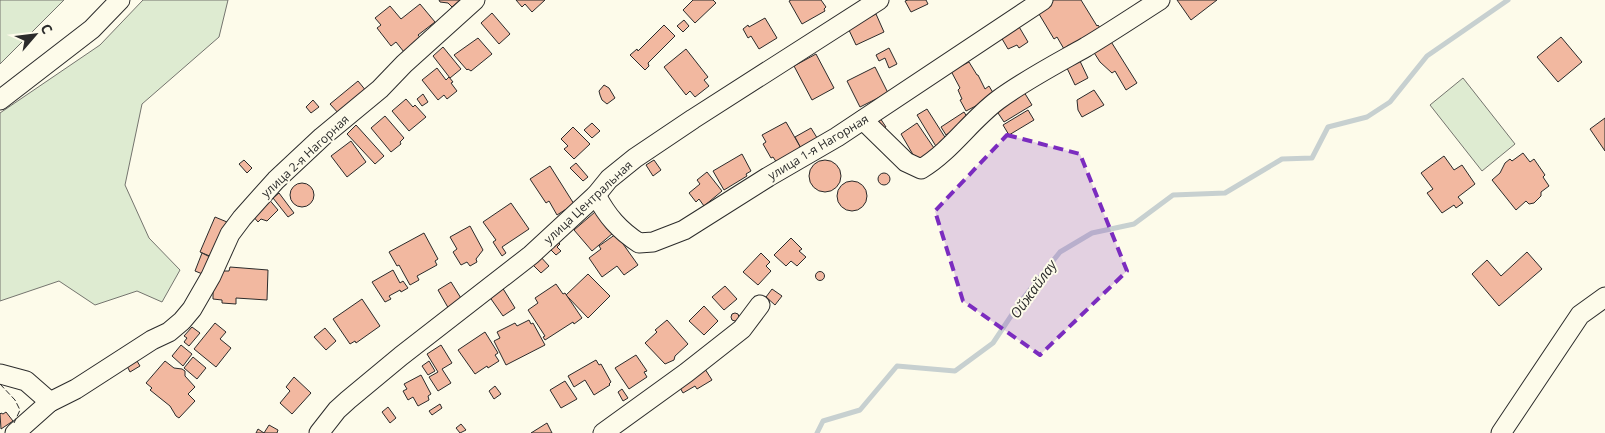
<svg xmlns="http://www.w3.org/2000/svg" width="1605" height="433" font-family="'Open Sans',sans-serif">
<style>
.green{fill:#deebd1;stroke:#74746e}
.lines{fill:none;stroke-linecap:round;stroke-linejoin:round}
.stream{stroke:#c7d0d0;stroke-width:5}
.building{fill:#f2b8a0;stroke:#2b2b2b}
.minor-casing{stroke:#2b2b2b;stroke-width:21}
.minor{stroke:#fdfbea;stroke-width:19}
.fence{stroke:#2b2b2b;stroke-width:1;stroke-dasharray:6 2.5;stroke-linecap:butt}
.marked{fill:#7b2cbf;fill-opacity:0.2;stroke:#7b2cbf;stroke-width:4;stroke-dasharray:10 6;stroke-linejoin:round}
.labels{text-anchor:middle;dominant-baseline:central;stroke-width:4;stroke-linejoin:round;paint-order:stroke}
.street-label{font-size:12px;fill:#2b2b2b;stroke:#fdfbea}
.water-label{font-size:14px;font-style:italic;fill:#2b2b2b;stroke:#fdfbea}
</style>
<rect width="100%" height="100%" fill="#fdfbea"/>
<g class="green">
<polygon points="0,0 64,0 0,64"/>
<polygon points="143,0 228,0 219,37 142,104 125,185 149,238 180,270 162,302 137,291 95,305 59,281 0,301 0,113 100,45"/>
<polygon points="1463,78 1515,144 1482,171 1430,105"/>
</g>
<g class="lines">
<polyline class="stream" points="817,433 823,421 860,410 897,366 955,371 993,343 1021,301 1060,252 1092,233 1134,224 1173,195 1225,193 1282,159 1312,158 1328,127 1367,117 1390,102 1427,56 1508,0"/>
</g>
<g class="building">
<polygon points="439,0 460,0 452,7 448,3 440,2"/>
<polygon points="516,0 545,0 532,12 525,4 522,7"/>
<polygon points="693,0 713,0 716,3 695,23 683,10"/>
<polygon points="791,0 821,0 826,7 824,9 825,11 802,24 789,1"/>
<polygon points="908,0 926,0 928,4 911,12 905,1"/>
<polygon points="1051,0 1081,0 1097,26 1098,25 1103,32 1072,51 1069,45 1064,49 1057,37 1054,39 1036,9"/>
<polygon points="1177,0 1217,0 1191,20"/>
<polygon points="420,4 435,22 418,35 425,43 408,57 396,42 391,46 377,28 381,25 375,18 390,6 401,19"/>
<polygon points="492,13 510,34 499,44 481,23"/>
<polygon points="876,14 884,32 856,45 848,28"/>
<polygon points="765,18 777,38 759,49 751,36 748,38 743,29 748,25 749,27"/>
<polygon points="684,20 689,26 683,32 677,26"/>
<polygon points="664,25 675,36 648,63 649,66 645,70 630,55 637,49 638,51"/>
<polygon points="1018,25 1028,42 1019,48 1017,45 1008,49 1001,37"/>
<polygon points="1561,37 1582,62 1558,82 1537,57"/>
<polygon points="478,38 492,54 471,71 468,69 467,70 454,55"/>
<polygon points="1110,40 1137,83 1126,90 1115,71 1112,73 1100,62 1093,51"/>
<polygon points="443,47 461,69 450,78 433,56"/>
<polygon points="889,48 897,64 889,68 885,58 879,61 876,55"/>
<polygon points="686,49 708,77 704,80 709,86 695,97 690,91 686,95 664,67"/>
<polygon points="816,54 834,88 812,100 794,66"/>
<polygon points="1079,59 1088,78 1075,85 1066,66"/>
<polygon points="969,62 977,75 978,75 985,89 989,86 995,96 966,111 960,100 962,99 958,90 960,88 951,71"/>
<polygon points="875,67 888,93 860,107 847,81"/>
<polygon points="437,68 446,80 449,77 453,82 451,83 457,91 447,99 444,95 438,100 422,80"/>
<polygon points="358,81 367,92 340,115 330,104"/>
<polygon points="604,85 609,88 615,98 607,104 602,100 600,95 599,91"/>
<polygon points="1094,90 1104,105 1082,117 1078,110 1077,100"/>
<polygon points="1024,92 1032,105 1004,122 996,110"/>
<polygon points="423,94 428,102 422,106 417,99"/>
<polygon points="406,99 413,107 415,105 426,117 409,131 392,111"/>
<polygon points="313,100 319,107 311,113 306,107"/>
<polygon points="927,109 948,142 937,148 917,115"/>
<polygon points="1028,110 1034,120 1009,135 1003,125"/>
<polygon points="964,112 969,120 946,135 941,127"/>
<polygon points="385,116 404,138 400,142 401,144 391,152 371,128"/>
<polygon points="880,118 886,127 880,131 872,122"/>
<polygon points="1605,118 1605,151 1590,129"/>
<polygon points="786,122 802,150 777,163 773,157 771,158 763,144 766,142 762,135"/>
<polygon points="592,123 600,131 592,138 584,130"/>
<polygon points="917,123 936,151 920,161 917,156 915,158 901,134"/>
<polygon points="356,125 384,156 375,164 347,134"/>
<polygon points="573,127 590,144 574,159 564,149 568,146 561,139"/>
<polygon points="811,128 819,141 802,150 795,137"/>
<polygon points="351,141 366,162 347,177 331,156"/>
<polygon points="1523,153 1530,162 1534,159 1545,175 1543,177 1549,186 1541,192 1541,196 1534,203 1529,204 1526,201 1516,210 1492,180 1500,173 1505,163 1510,159 1512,161"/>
<polygon points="742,154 751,171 746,174 747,176 724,190 713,171"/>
<polygon points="1444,156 1454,170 1462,165 1475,184 1458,197 1463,203 1456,208 1454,205 1442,213 1427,193 1433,189 1421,173"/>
<polygon points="244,160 252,168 247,173 239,164"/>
<polygon points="654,160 661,170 653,176 646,165"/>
<circle cx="825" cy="176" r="16"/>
<polygon points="576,163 588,177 583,181 570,168"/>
<polygon points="550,166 574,204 557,215 549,201 546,203 530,179"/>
<polygon points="707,172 722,191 704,206 699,199 696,202 689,193 700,184 697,180"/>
<circle cx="884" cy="179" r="6"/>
<circle cx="852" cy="196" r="15"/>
<circle cx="302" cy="195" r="12"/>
<polygon points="279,193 294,213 288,217 273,198"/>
<polygon points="267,197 278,210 267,221 261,219 258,222 252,215"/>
<polygon points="511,203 529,229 502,247 506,253 502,256 493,242 496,240 483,222"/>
<polygon points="595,212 613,233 592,251 574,230"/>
<polygon points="215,217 227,222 212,257 200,252"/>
<polygon points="470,226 483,250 476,259 477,262 470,266 467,262 461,265 453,252 457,249 450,237"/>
<polygon points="424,233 438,259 435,261 437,265 417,276 419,280 410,285 399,265 397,266 389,252"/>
<polygon points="616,234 638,265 624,275 617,266 602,277 589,258 601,249 599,246"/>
<polygon points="791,238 802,249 799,251 806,257 797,266 791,261 786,266 774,255"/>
<polygon points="556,240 560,244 557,247 561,251 556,255 548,247"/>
<polygon points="1527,252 1542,269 1499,306 1472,274 1487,260 1501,276"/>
<polygon points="202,253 212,258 205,275 195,271"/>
<polygon points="761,253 770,262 766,266 771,271 758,285 743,272"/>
<polygon points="539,255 549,266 541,273 531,263"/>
<polygon points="230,267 268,270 267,300 236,298 236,304 222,303 222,300 213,299 213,291 221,271 229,271"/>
<polygon points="393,270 400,283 403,281 408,288 401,292 400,290 389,296 391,299 385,302 372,282"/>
<circle cx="820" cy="276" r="4.5"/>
<polygon points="588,274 610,296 588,318 566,295"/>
<polygon points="451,282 464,303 450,311 438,290"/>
<polygon points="556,284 563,294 565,293 582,318 574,324 573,322 545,340 543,337 545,336 528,310 538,303 535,298"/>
<polygon points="725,286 737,299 724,310 712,297"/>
<polygon points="502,287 515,308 503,316 489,296"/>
<polygon points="772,289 782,296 775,305 766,297"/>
<polygon points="362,299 380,326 356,343 355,341 350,344 333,319"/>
<polygon points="704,306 718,321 704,335 689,321"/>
<circle cx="735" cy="317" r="4"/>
<polygon points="529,320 531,324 533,323 545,345 506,365 494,341 500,338 497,332 515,323 517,326"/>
<polygon points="667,320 688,344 675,356 674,360 665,364 645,343 657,332 655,330"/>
<polygon points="215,323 226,332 220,339 231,348 216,367 194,349"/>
<polygon points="192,327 200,333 189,346 184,342 187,338 184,336"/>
<polygon points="325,328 336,341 326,350 314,337"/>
<polygon points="485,332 498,353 495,355 499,361 488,368 487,366 475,374 458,350"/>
<polygon points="181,345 192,354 183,366 172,356"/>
<polygon points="441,345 452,363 442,369 451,383 438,391 429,377 438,372 427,354"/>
<polygon points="636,355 647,371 644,372 647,377 629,389 615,368"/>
<polygon points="193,357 206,368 197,379 184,368"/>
<polygon points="596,360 599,365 601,364 611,382 609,384 610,385 594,395 585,380 574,387 568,376"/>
<polygon points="137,361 140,366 130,372 127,366"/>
<polygon points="165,361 174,368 182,369 185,371 185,376 195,387 188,394 195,401 179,418 176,416 170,406 150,390 152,388 146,383"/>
<polygon points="429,361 435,371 428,375 422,366"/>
<polygon points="705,369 712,380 697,389 695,386 683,393 678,384"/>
<polygon points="421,375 431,394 428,396 429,400 418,406 413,397 408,400 403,391 407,389 404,384"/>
<polygon points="294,377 311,393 292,414 280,403 290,391 286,387"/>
<polygon points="565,381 577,399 561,408 550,390"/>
<polygon points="495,386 501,394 494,399 489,391"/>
<polygon points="622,389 628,398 623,401 618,392"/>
<polygon points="440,404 442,408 432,415 429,411"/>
<polygon points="388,407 396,418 390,423 382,412"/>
<polygon points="6,412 13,421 1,429 0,414 1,413 3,414"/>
<polygon points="547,423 552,433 531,433"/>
<polygon points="461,424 466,430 460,433 456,428"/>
<polygon points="269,425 278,430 277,433 256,433 258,429 264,433"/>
</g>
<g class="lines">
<defs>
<g id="minor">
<polyline points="0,100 92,29 120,0"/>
<path d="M863,120L906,162L921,169C951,151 970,121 998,100C1025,80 1056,64 1086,47C1111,32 1135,16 1160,0"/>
<path d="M596,195C607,216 619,230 639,243L653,242L684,230L768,177L837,137L1043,0"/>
<polyline points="0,374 26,381 50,402"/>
<polyline points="15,433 50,402 76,389 152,340 169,332 182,321 192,309 211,276 230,234 242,218 276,180 322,137 380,89 404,64 475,0"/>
<polyline points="319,433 337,410 348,400 401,356 531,255 596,195 609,179 635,158 693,119 879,0"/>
<polyline points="603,433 686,373 742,329 760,305"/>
<polyline points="1501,433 1580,315 1605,297"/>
</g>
</defs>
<use href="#minor" class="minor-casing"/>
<use href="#minor" class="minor"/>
<polyline class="fence" points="0,384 15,400 20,410 14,423"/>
</g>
<path class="marked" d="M1007,135L1080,154L1127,271L1040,355L963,301L935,211Z"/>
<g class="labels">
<g class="street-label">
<text transform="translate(818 147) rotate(-31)">улица 1-я Нагорная</text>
<text transform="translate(305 156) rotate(-43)">улица 2-я Нагорная</text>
<text transform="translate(588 202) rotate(-43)">улица Центральная</text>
</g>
<g class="water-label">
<text transform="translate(1033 289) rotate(-54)">Ойжайлау</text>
</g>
</g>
<g transform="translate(35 35) rotate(62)" stroke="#fdfbea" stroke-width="4" paint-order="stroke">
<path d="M0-4L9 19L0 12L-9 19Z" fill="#2b2b2b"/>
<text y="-8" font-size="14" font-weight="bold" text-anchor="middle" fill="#2b2b2b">С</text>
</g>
</svg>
